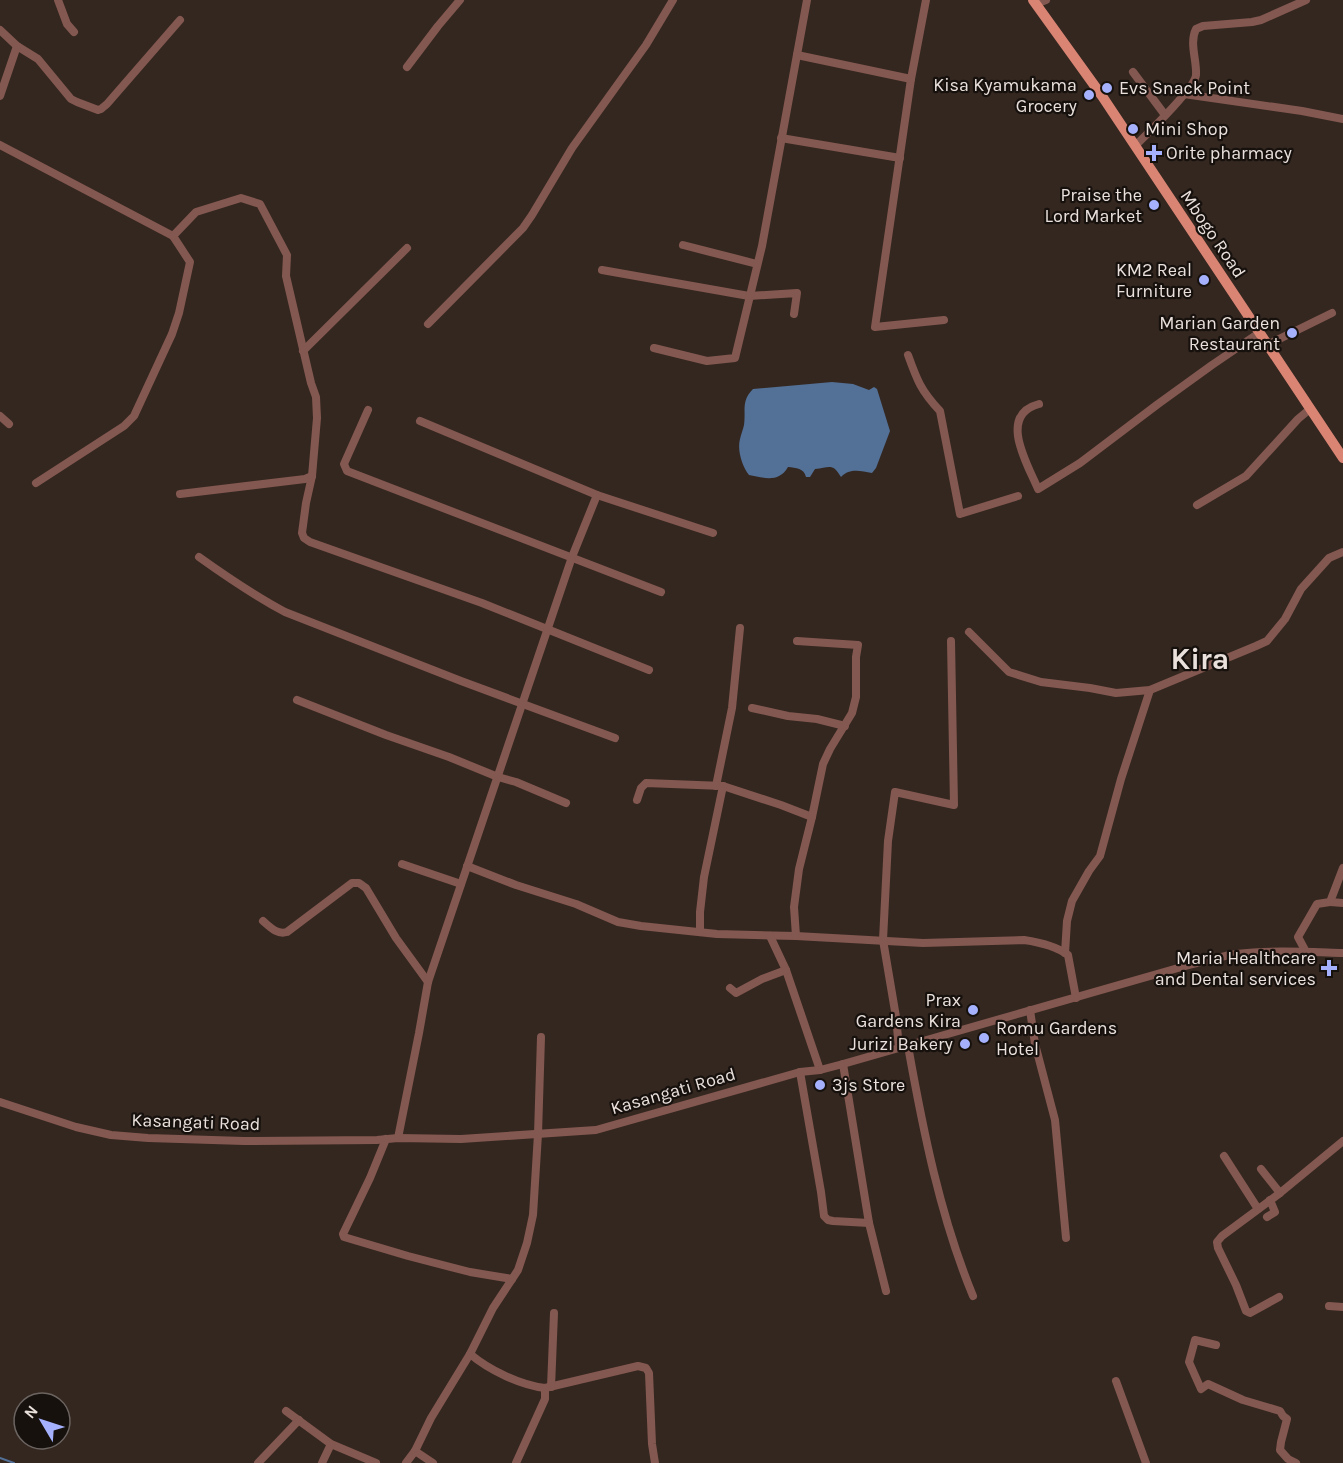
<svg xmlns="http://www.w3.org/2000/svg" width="1343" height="1463" font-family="Karla,sans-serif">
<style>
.water{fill:#537096}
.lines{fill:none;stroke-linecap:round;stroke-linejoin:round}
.stream{stroke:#537096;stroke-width:2}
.minor{stroke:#835850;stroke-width:8}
.major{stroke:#da8474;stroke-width:10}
.poi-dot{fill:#a5b1fc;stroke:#17110e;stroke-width:2}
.labels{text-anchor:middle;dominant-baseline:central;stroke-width:4.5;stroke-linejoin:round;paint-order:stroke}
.poi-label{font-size:18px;fill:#eae1dc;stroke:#17110e;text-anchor:end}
.street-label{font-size:18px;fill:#eae1dc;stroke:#17110e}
.town-label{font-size:30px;font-weight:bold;fill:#eae1dc;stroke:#17110e}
</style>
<rect width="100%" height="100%" fill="#342720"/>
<path class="water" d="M832,382L853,384L869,390L874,387L877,389L890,431L876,468L872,473C860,471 850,468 841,477C833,463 830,467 815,469L810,477H806C804,468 796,468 788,467C779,483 764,478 749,475C742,466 737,450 740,439C741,434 743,430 744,425C746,410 741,401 753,389Z"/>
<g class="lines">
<polyline class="stream" points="0,1458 14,1463"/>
<g class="minor">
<polyline points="58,0 67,24 74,32"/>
<polyline points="926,0 911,79 875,327 944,320"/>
<polyline points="1036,4 1046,0"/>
<polyline points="0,30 17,46 38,59 71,99 77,102 98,110 101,109 107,104 180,20"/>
<polyline points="797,55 911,79"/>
<polyline points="407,67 438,26 460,0"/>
<polyline points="1133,72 1165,115"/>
<polyline points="1184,94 1302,111 1343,119"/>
<polyline points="0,96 17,46"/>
<polyline points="781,138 900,158"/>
<polyline points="0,145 173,236 190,262 179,313 172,334 134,416 124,426 36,483"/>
<path d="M1135,146C1146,135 1195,88 1196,75C1197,60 1189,43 1196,29L1203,26L1252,22L1261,20L1306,0"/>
<polyline points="173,236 196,212 241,198 260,204 287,255 286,276 311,383 316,397 317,418 312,476 306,503 302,533 304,538 310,542 482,603 649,670"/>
<polyline points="683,245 757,264"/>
<polyline points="602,270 749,296 797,293 794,314"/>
<polyline points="428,324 523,228 532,215 572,148 646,45 673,0"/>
<polyline points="1267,345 1332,313"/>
<polyline points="654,348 707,361 735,358 762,246 807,0"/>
<polyline points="303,351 407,248"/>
<path d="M908,355C917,380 921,391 940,411L960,514L1018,496"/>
<path d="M1039,404C997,415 1028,465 1038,489L1080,463L1158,404L1212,365L1259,333"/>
<polyline points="368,410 344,464 347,471 661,592"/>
<polyline points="0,416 9,424"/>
<polyline points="180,494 305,479 312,476"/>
<polyline points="597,495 713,533"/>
<polyline points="1197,505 1246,476 1298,419 1310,409"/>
<path d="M199,557C227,577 255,596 285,612L461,681L615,738"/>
<polyline points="969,632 1009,672 1041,682 1090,688 1116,693 1150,690 1256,646 1267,641 1285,619 1301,589 1320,568 1329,558 1343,552"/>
<polyline points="297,700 386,735 449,757 498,777 516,782 566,803"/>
<polyline points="752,708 788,716 817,719 845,726"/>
<polyline points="716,786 732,708 740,628"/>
<polyline points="637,800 641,788 646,783 723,786 781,805 812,817"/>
<polyline points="402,864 461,884"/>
<path d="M467,866L516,885L576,904L618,922L641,926L717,934L796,936L923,943L1024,940C1038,942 1056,946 1068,955L1076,998"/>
<polyline points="1330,902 1343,903"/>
<path d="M263,921C270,927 277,935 287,932L352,883H359L366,888L396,938L428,982"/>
<polyline points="700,932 700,912 704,877 723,786"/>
<polyline points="770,936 786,970 820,1070"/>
<polyline points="796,936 794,907 799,869 812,817 823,764 830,749 852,713 856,697 856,657 858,645 797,641"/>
<polyline points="1306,952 1298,937 1317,904 1330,902 1343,868"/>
<polyline points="1065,953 1067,921 1072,901 1089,871 1100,856 1121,779 1150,690"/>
<polyline points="730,988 736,993 762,979 786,970"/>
<polyline points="1030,1010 1035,1044 1055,1120 1066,1238"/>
<path d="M908,1046C923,1130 940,1216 973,1296"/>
<polyline points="899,1048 896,1017 883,940 888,841 895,792 954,805 951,641"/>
<polyline points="843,1064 869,1223 886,1291"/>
<polyline points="800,1072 821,1192 824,1216 828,1220 833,1221 869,1223"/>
<path d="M0,1102L76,1127L111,1135L148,1138L244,1141L377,1140L398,1138L461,1139L596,1130L800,1072L820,1070L843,1064L1178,968C1197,963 1217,957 1236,954C1272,950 1307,952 1343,953"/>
<polyline points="398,1138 419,1033 428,982 572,557 597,495 420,421"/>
<polyline points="386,1139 370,1178 343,1234 344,1237 408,1256 470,1272 512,1279"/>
<polyline points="1224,1156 1258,1209"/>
<polyline points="1261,1169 1280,1193"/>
<polyline points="1267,1217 1275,1212 1270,1200"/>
<polyline points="1279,1297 1250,1313 1246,1311 1236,1285 1218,1248 1217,1242 1222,1236 1280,1193 1343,1141"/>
<polyline points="1329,1306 1343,1307"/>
<polyline points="1216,1345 1195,1340 1189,1362 1201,1389 1208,1384 1243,1400 1280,1411 1283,1416 1287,1419 1281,1442 1280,1450 1288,1459 1296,1463"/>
<path d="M470,1354C489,1370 520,1385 545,1388L638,1366L646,1368L649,1373L652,1444L655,1463"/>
<polyline points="1116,1381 1146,1463"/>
<polyline points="551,1387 554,1313"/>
<polyline points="286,1411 331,1444 376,1463"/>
<polyline points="258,1463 299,1420"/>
<polyline points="322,1463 331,1444"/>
<polyline points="406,1463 415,1451"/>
<polyline points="433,1463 415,1451 431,1418 470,1354 493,1308 518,1270 527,1243 533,1215 538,1134 541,1037"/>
<polyline points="516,1463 545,1399 545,1388"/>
</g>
<polyline class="major" points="1033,0 1102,96 1343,458"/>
</g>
<g class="poi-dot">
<circle cx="1107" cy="88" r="6"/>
<circle cx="1089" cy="95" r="6"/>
<circle cx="1133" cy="129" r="6"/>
<path d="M1151 144h6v6h6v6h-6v6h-6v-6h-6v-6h6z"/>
<circle cx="1154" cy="205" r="6"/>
<circle cx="1204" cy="280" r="6"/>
<circle cx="1292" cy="333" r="6"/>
<path d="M1326 959h6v6h6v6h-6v6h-6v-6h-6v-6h6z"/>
<circle cx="973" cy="1010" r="6"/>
<circle cx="984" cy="1038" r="6"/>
<circle cx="965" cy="1044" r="6"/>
<circle cx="820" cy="1085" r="6"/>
</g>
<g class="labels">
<g class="poi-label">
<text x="1077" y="85">Kisa Kyamukama<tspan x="1077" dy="21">Grocery</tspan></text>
<text x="1119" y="88" text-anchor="start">Evs Snack Point</text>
<text x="1145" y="129" text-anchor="start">Mini Shop</text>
<text x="1166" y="153" text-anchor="start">Orite pharmacy</text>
<text x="1142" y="195">Praise the<tspan x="1142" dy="21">Lord Market</tspan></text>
<text x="1192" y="270">KM2 Real<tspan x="1192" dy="21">Furniture</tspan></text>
<text x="1280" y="323">Marian Garden<tspan x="1280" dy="21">Restaurant</tspan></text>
<text x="1316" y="958">Maria Healthcare<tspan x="1316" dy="21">and Dental services</tspan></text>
<text x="961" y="1000">Prax<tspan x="961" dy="21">Gardens Kira</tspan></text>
<text x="996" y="1028" text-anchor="start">Romu Gardens<tspan x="996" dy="21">Hotel</tspan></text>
<text x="953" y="1044">Jurizi Bakery</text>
<text x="832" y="1085" text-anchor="start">3js Store</text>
</g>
<g class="street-label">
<text transform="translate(1213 234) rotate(56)">Mbogo Road</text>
<text transform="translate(673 1091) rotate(-16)">Kasangati Road</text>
<text transform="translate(196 1122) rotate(2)">Kasangati Road</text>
</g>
<g class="town-label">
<text x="1200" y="659">Kira</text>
</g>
</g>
<g transform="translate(42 1421) rotate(309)"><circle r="28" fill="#17110e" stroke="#6b6460" stroke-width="1.5"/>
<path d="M0-4.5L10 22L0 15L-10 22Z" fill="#a5b1fc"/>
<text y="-9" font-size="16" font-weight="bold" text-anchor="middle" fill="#eae1dc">N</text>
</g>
</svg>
